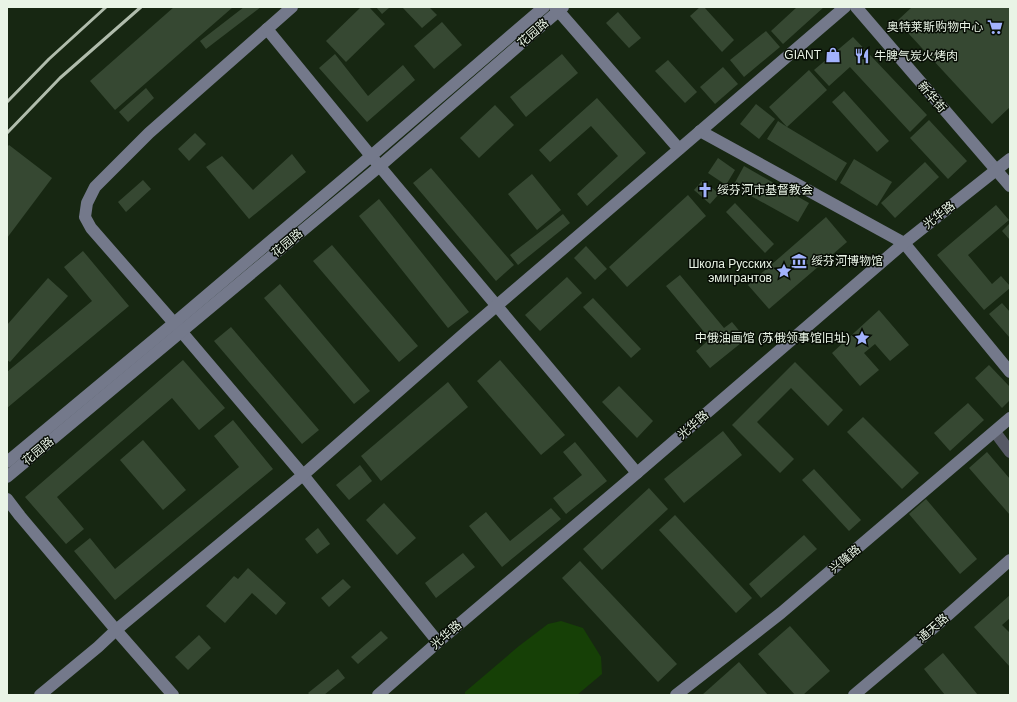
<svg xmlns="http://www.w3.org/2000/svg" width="1017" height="702" font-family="Arial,'Noto Sans SC',sans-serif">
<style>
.green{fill:#164006}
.building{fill:#364832}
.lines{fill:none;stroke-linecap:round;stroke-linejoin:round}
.street{stroke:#565965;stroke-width:12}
.secondary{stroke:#74798b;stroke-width:12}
.rail{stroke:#b0bcac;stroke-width:3}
.labels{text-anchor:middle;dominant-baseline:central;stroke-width:3;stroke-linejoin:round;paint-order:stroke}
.poi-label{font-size:12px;fill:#e9f4e6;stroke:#070d05;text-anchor:end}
.street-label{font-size:12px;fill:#e9f4e6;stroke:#070d05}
</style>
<rect width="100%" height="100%" fill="#172712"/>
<polygon class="green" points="561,621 583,628 601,657 602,674 577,695 465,695 465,692 519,646 548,624"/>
<g class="building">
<polygon points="174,7 233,7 115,110 90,81"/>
<polygon points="244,7 261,7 206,49 200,41"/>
<polygon points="361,7 369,7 385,24 346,62 326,41"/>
<polygon points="376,7 390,7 382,14"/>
<polygon points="402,7 429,7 437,15 422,28"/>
<polygon points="700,7 704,7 734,40 722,52 690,16"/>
<polygon points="797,7 824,7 783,44 771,31"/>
<polygon points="912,7 1010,7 1010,107 992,124 897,21"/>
<polygon points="618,12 641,38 629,48 606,23"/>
<polygon points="442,22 462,45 434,69 414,46"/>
<polygon points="766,31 780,47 744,77 730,60"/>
<polygon points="853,37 927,115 910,132 850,67 829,86 814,70"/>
<polygon points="335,54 368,96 403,65 415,80 367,122 319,68"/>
<polygon points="562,54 578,73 526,117 510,97"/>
<polygon points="668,60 697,92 685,103 655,71"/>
<polygon points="723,67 738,84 715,104 700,87"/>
<polygon points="809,70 827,90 787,127 847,163 836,181 767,139 778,121 787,127 769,107"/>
<polygon points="146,88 154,98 128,122 119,112"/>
<polygon points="844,91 889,141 877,152 832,102"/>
<polygon points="597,98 646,153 587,206 577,194 618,156 591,126 550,162 539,150"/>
<polygon points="756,104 775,119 759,139 740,124"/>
<polygon points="495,105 514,125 479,158 460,138"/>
<polygon points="929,120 967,161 948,179 910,138"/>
<polygon points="195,133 206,144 189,161 178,149"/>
<polygon points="9,145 52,178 7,238 7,147"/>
<polygon points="292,154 306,172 249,219 206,167 222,156 253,190"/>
<polygon points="718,158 735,170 726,185 708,173"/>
<polygon points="854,159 892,182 877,206 840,183"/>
<polygon points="925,162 939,177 895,218 881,203"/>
<polygon points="744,166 809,203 798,222 733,186"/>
<polygon points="431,168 514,265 496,281 413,183"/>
<polygon points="532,174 561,210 537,230 508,194"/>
<polygon points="143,180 151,189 126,212 118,202"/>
<polygon points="703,180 719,194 710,204 694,190"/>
<polygon points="688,195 706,216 627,287 609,267"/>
<polygon points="379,199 469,312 448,328 359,216"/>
<polygon points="735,203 774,244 765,253 726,212"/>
<polygon points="996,205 1009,220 968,255 992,284 1001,276 1010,286 1010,288 984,310 937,255"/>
<polygon points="563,214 570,223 518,265 510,255"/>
<polygon points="826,217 847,242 769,309 748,285"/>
<polygon points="1010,223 1010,240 1002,231"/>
<polygon points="332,245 418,346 399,362 313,261"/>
<polygon points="586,246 607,269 595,280 574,258"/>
<polygon points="83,251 129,306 7,408 7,372 92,301 64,267"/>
<polygon points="680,275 724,328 732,322 746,339 710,368 696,351 710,339 666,286"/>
<polygon points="567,277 582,293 540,331 525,315"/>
<polygon points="48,278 68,296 10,362 7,360 7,325"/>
<polygon points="280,284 370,391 354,404 264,298"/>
<polygon points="593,298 641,349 631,358 583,307"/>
<polygon points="1002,303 1010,312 1010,338 989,314"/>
<polygon points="879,310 909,345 890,361 875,344 864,353 879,370 860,386 832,353"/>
<polygon points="231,327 319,430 302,444 214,341"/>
<polygon points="183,360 225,408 199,430 172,398 57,497 84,529 66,544 25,497"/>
<polygon points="500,360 565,435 541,455 477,381"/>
<polygon points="795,362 843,410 828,426 791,388 757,422 794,459 780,473 732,425"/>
<polygon points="989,365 1010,387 1010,400 1002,408 975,378"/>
<polygon points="448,382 468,407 381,481 361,456"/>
<polygon points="619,386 653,421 637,438 602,402"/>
<polygon points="968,403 984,420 950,451 934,433"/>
<polygon points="863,417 919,473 902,489 847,432"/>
<polygon points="233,420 273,469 115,600 74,551 90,538 115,569 239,467 214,436"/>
<polygon points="723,431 742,455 684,503 664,479"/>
<polygon points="143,440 186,490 163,510 120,460"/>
<polygon points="575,442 607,481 566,514 553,498 582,475 563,452"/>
<polygon points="987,452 1010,479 1010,515 969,468"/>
<polygon points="360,465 372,481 349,500 336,485"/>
<polygon points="814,469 861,520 849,531 802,480"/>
<polygon points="649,488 668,509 602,570 583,549"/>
<polygon points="926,499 977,559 960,574 909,514"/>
<polygon points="384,503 416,538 397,555 366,520"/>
<polygon points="551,508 561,519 502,567 469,526 486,512 510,541"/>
<polygon points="675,515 752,598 736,613 659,530"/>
<polygon points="318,528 330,544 317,554 305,539"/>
<polygon points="804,535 817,549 761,598 749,584"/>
<polygon points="463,553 475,567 436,598 425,583"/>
<polygon points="580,561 677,664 658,682 562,578"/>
<polygon points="248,568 286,603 276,615 252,593 225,623 206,606 234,576 238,579"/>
<polygon points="343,579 351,587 329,607 321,598"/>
<polygon points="1010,595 1010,618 1002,625 1010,633 1010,667 974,627"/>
<polygon points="790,626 830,671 803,695 795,695 758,654"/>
<polygon points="381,631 388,638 358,664 351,657"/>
<polygon points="199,635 211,648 188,670 175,657"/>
<polygon points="943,653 978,695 945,695 924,669"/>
<polygon points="739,662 768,695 702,695"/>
<polygon points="338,669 345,678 324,695 310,695 308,693"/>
</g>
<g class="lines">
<polyline class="street" points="995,432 1010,452"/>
<g class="secondary">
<polyline points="292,7 149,133 95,187 87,203 85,217 91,228 174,323 303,475 438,642"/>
<polyline points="555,7 679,149"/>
<polyline points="856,7 1010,186"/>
<polyline points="267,29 371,156 637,473"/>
<polyline points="700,131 904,243 1010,372"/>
<polyline points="7,462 174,323 371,156 544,7"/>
<polyline points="7,477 380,166 563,7"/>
<polyline points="7,499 20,516 116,630 173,695"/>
<polyline points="40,695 98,647 116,630 303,475 466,332 845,7"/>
<polyline points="378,695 438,642 637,473 904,243 1010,159"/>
<polyline points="676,695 781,613 1010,418"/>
<polyline points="854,695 931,630 1010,560"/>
</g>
<g class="rail">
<polyline points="7,102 49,59 106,7"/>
<polyline points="7,133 60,78 141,7"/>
</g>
</g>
<defs>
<symbol id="supermarket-bare" viewBox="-9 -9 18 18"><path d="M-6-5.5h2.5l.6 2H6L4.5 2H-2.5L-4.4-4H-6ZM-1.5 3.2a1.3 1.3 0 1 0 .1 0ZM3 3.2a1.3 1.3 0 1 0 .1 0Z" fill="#a2b2fd" stroke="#070d05" stroke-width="2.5" paint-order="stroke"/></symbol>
<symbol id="shop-bare" viewBox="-9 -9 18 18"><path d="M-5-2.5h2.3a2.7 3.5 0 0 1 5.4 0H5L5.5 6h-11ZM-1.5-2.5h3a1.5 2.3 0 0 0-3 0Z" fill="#a2b2fd" stroke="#070d05" stroke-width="2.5" paint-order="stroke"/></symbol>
<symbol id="restaurant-bare" viewBox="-9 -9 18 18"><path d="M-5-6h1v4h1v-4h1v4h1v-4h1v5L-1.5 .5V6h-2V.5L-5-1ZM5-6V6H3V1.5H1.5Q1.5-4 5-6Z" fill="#a2b2fd" stroke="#070d05" stroke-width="2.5" paint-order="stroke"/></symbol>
<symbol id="church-bare" viewBox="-9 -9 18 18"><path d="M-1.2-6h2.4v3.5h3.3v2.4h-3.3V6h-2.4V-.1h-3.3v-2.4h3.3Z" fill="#a2b2fd" stroke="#070d05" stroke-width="2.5" paint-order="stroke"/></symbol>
<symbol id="museum-bare" viewBox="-9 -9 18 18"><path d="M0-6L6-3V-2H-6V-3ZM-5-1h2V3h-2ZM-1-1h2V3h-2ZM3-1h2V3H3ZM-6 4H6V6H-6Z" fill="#a2b2fd" stroke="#070d05" stroke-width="2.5" paint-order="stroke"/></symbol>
<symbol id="sight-bare" viewBox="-9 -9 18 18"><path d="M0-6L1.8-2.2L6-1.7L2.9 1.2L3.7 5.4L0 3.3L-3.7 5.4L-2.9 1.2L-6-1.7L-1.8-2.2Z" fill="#a2b2fd" stroke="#070d05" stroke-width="2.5" paint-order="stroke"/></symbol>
</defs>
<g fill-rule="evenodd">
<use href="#supermarket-bare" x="984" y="16" width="22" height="22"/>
<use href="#shop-bare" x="822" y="44" width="22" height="22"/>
<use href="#restaurant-bare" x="851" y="45" width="22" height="22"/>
<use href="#church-bare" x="694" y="179" width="22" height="22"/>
<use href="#museum-bare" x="788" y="250" width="22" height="22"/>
<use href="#sight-bare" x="773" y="260" width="22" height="22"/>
<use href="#sight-bare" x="851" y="327" width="22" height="22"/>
</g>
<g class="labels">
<g class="poi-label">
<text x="983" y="27">奥特莱斯购物中心</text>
<text x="821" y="55">GIANT</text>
<text x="874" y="56" text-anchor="start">牛脾气炭火烤肉</text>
<text x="717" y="190" text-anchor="start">绥芬河市基督教会</text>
<text x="811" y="261" text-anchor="start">绥芬河博物馆</text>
<text x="772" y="264">Школа Русских<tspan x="772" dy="14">эмигрантов</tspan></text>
<text x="850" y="338">中俄油画馆 (苏俄领事馆旧址)</text>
</g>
<g class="street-label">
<text transform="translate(533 33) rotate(-41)">花园路</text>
<text transform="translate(932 97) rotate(49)">新华街</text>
<text transform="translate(939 215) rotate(-38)">光华路</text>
<text transform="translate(287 243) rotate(-40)">花园路</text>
<text transform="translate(693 425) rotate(-41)">光华路</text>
<text transform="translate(38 451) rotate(-40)">花园路</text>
<text transform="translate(845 559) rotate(-40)">兴隆路</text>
<text transform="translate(933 628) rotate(-41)">通天路</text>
<text transform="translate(446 635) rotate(-41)">光华路</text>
</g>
</g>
<rect width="1017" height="702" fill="none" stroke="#e9f4e6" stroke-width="16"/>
</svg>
